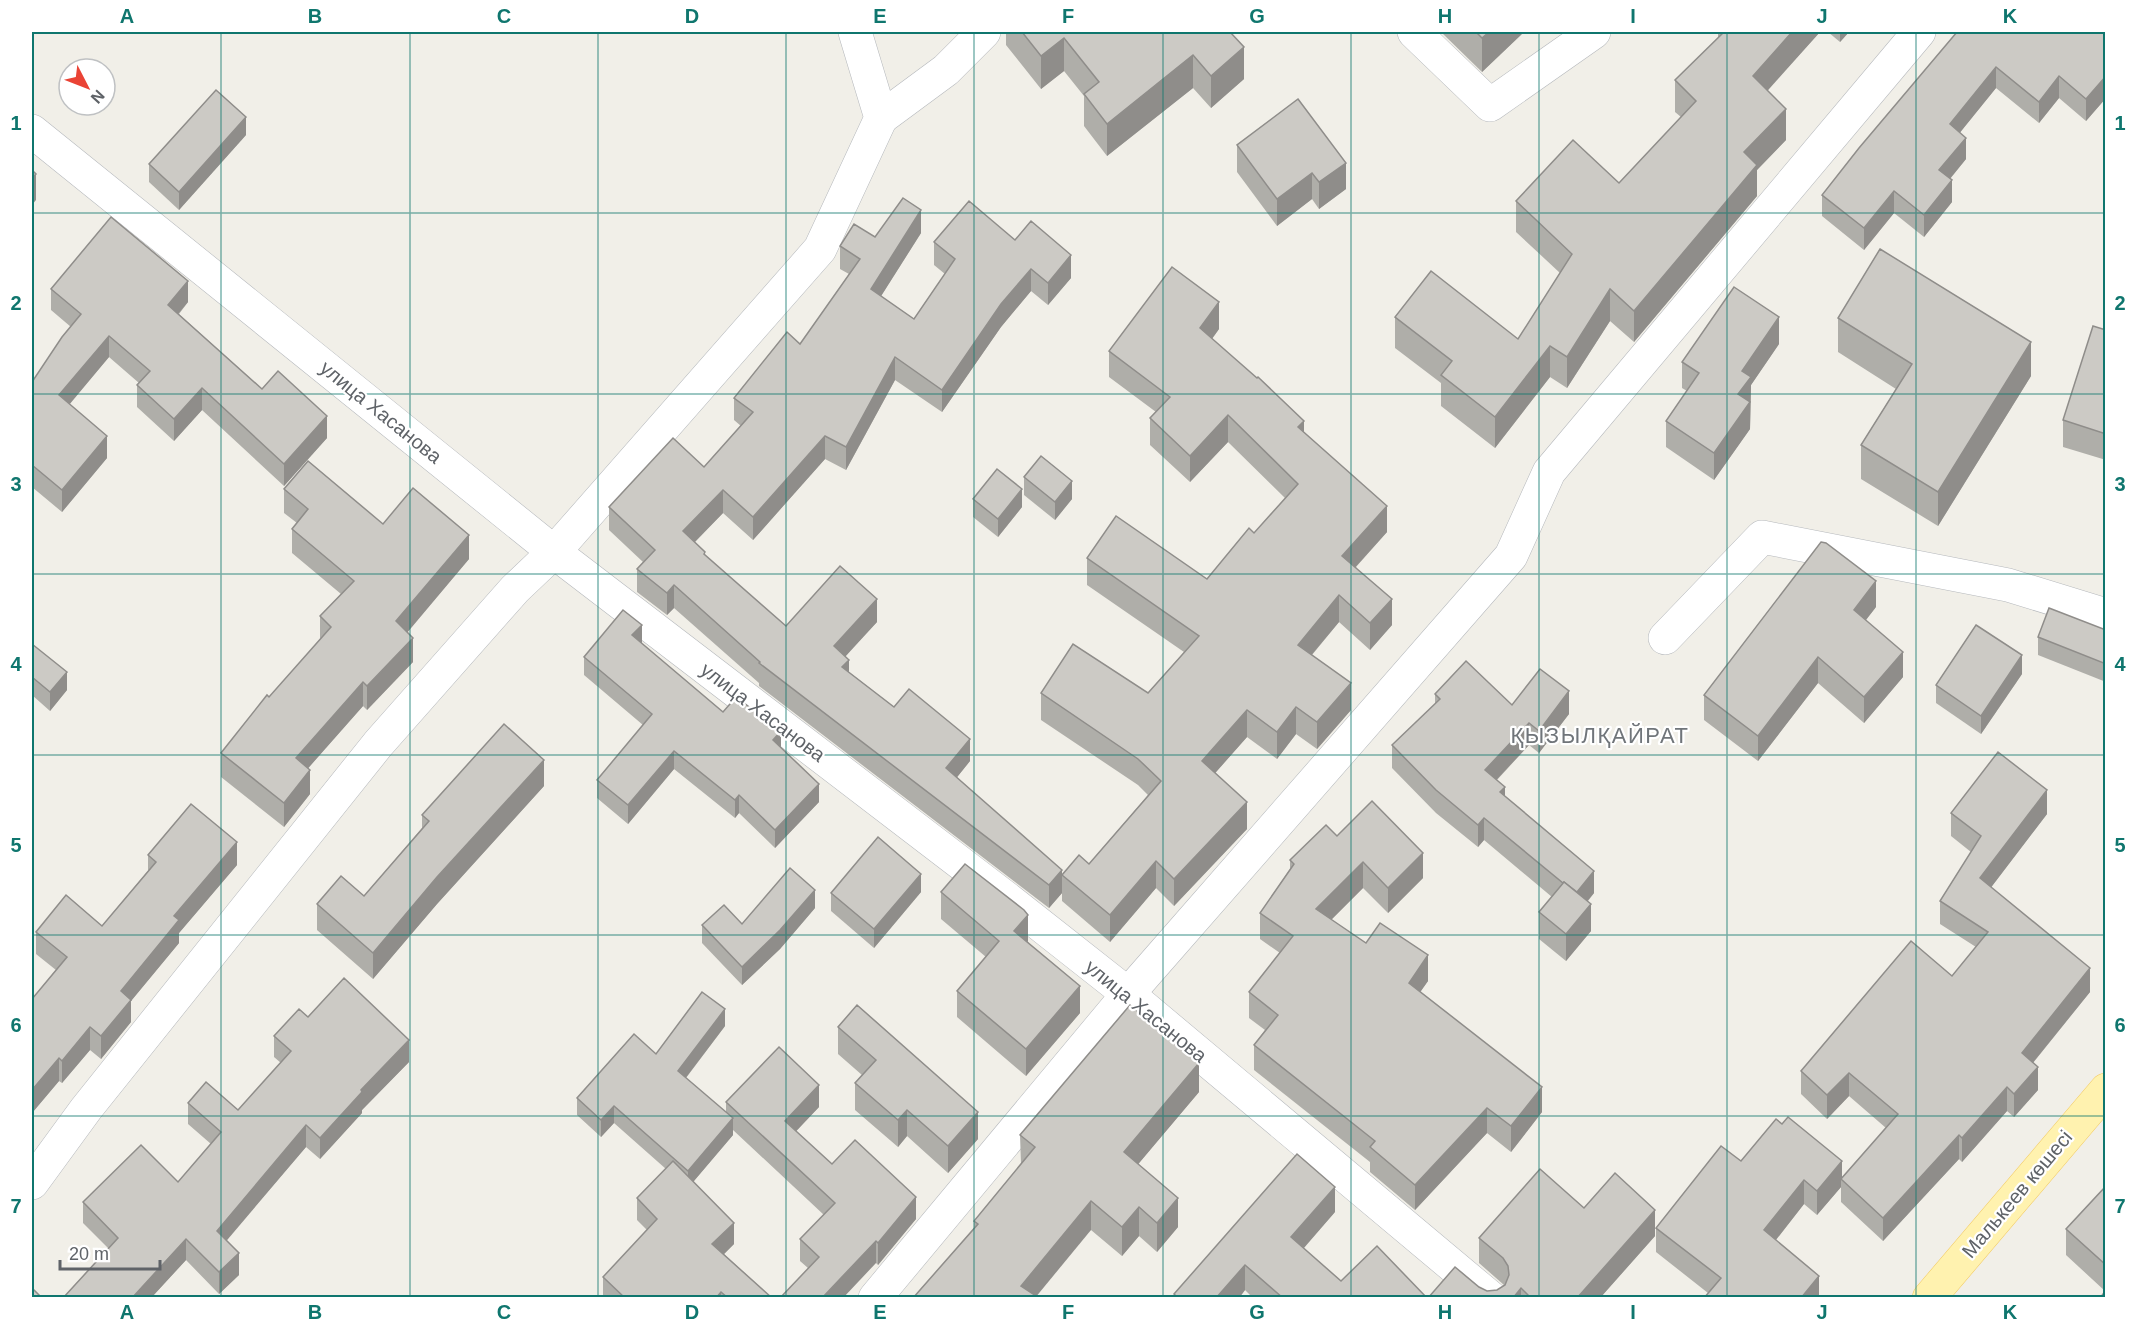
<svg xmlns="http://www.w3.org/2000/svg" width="2137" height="1329" font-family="Arial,sans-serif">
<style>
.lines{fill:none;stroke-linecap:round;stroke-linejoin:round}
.minor-casing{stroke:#b5b8bc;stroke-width:34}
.primary-casing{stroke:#f2c960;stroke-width:34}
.minor{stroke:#fff;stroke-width:33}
.primary{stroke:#fff2af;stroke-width:33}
.wall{fill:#afaea9}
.shaded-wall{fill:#8f8d8a}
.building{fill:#cccac5;stroke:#8f8d8a;stroke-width:1.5}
.grid{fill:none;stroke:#0f766e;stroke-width:1.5;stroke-opacity:0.55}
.labels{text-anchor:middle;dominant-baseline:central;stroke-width:4.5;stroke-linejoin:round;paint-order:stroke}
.street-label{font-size:20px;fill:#5f6368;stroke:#fff}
.quarter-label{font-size:22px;letter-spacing:1.5px;fill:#70757a;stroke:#fff}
.neatline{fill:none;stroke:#0f766e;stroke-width:2}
.grid-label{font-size:20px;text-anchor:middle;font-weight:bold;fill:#0f766e}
</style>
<rect width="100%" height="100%" fill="#f1efe8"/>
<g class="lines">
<defs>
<g id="minor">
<polyline points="1414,32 1490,105 1594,32"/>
<polyline points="881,118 946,70 984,32"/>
<polyline points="32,131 554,552 1010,901 1128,994 1491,1298"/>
<polyline points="1665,638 1762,537 2008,585 2106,615"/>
<polyline points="32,1183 86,1109 378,744 515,589 554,552 820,249 881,118 855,32"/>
<polyline points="875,1298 1128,994 1511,556 1549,472 1919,32"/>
</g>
<polyline id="primary" points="1929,1298 2106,1090"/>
</defs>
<use href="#minor" class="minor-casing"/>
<use href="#primary" class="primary-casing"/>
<use href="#minor" class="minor"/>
<use href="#primary" class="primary"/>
</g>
<g class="wall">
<polygon points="1006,32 1230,32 1244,79 1211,108 1193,88 1107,156 1084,126 1084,96 1064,71 1041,89 1006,45"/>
<polygon points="1441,32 1524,32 1482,72"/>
<polygon points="1718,32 1820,32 1767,90 1786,140 1757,170 1757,196 1634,342 1610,321 1567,388 1550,377 1495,448 1441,406 1441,383 1395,348 1395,317 1518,339 1560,273 1516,232 1516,201 1619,183 1681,117 1675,112 1675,80 1718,38"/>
<polygon points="1828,32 1849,32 1840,42"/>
<polygon points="1957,32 2106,32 2106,98 2086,121 2059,98 2039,123 1996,88 1960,132 1966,159 1950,179 1952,202 1924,237 1894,213 1864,250 1822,216 1822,195"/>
<polygon points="1298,99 1346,189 1319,209 1312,199 1277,226 1237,172 1237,145"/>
<polygon points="246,135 179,210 149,182 149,164"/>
<polygon points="921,233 881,296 914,319 945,274 934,265 934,242 1015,240 1071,278 1048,305 1031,291 1001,327 942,412 895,380 846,470 825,459 753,540 723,513 695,542 705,555 786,626 877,622 845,656 849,672 894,707 970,761 957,777 1062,874 1089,864 1148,795 1138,785 1041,720 1041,693 1148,693 1184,652 1087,585 1087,558 1207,579 1254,533 1285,498 1228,442 1190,482 1150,445 1150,418 1156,412 1109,377 1109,351 1219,329 1212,339 1304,432 1387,532 1356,567 1392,625 1370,650 1339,622 1312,655 1351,710 1317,749 1296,734 1277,759 1247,737 1215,773 1247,829 1174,906 1156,888 1110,942 1062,901 1062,893 1049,908 759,686 759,683 674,608 667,615 637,592 637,569 643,562 609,530 609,507 704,467 741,426 734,420 734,398 800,344 849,274 840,269 840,246 875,237"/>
<polygon points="51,289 188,302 179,314 262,389 327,438 284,486 202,410 174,441 137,407 137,385 139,383 109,357 69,404 107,458 62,512 32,487 32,382 71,327 51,310"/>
<polygon points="1838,318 2031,376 1938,526 1861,479 1861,445 1896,389 1838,352"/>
<polygon points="2106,330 2106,460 2063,447 2063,420"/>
<polygon points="1779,344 1751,385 1750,429 1714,480 1666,447 1666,421 1687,391 1682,388 1682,362"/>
<polygon points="1024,477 1072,499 1055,520 1024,495"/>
<polygon points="284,489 383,524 469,559 407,632 413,662 367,710 363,706 308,768 310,794 284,827 221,777 221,753 320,639 320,616 341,594 292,553 292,529 297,523 284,513"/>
<polygon points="973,499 1022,507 998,537 973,517"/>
<polygon points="1876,607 1866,620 1903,677 1864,723 1818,683 1758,761 1704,720 1704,695"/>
<polygon points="2106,630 2106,682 2038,655 2038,637"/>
<polygon points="641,643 723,712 781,747 819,802 775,848 739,813 735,818 674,769 628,824 597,798 597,780 643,725 584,675 584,657 642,643"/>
<polygon points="32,644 67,690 50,711 32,695"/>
<polygon points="2022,674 1981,734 1936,703 1936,685"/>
<polygon points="1435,694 1569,714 1539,753 1529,745 1497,780 1505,796 1594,893 1588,901 1591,931 1566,961 1539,939 1539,912 1552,897 1484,840 1478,847 1436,813 1392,768 1392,745 1435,704"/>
<polygon points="544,786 437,904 373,979 317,930 317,904 364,896 422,828 422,815"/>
<polygon points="1951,813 2047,814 1991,887 2090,992 2033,1063 2038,1090 2014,1117 2007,1111 1962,1162 1959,1159 1883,1241 1841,1202 1841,1187 1817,1215 1804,1204 1776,1240 1819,1298 1708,1293 1656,1252 1656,1228 1741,1161 1842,1177 1886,1128 1849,1096 1827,1119 1801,1094 1801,1071 1952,976 1976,947 1940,924 1940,901 1971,852 1951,836"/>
<polygon points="1337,836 1423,878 1388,913 1363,888 1331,920 1366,943 1428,981 1420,992 1542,1112 1511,1152 1487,1133 1415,1210 1370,1172 1370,1162 1254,1070 1254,1045 1265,1030 1249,1018 1249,992 1280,953 1260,939 1260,913 1290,869 1290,860"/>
<polygon points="148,855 237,865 179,933 179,943 131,1001 131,1022 101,1059 90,1050 62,1083 59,1081 32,1113 32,999 56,970 36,954 36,932 102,926 148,871"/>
<polygon points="921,892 874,948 831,911 831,893"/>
<polygon points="941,892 1028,941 1028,942 1080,1013 1026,1076 957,1017 957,991 986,957 941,919"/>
<polygon points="815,908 780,949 742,985 702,943 702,925 742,924"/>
<polygon points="308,1017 409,1062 362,1110 362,1113 320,1159 306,1147 226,1240 239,1275 219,1294 186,1260 151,1298 63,1298 108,1248 83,1223 83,1202 178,1182 211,1144 188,1124 188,1103 238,1110 281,1063 274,1057 274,1036"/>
<polygon points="725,1026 686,1078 726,1113 726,1102 819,1107 796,1131 832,1164 916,1219 878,1265 876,1263 808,1268 800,1261 800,1239 824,1215 733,1130 733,1135 693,1182 734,1244 724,1254 772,1298 603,1298 603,1277 647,1230 637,1220 637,1198 666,1169 614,1123 601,1137 577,1115 577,1098 656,1054"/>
<polygon points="838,1027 978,1139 948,1173 907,1136 898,1147 855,1110 855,1083 862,1075 838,1054"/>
<polygon points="1199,1092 1138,1164 1178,1227 1157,1252 1139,1236 1122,1256 1091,1230 913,1298 974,1228 974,1221 1021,1164 1020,1135"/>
<polygon points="2106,1186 2106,1298 2105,1291 2066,1255 2066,1229"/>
<polygon points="1584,1208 1655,1236 1600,1298 1428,1298 1479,1287 1487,1291 1497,1290 1504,1285 1479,1263 1479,1238"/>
<polygon points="1335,1212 1303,1248 1341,1281 1427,1298 1253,1298 1245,1290 1239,1298 1174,1298 1174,1294"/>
</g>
<g class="shaded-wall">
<polygon points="1489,32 1524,32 1482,72 1482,38"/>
<polygon points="1792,32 1820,32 1753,107 1753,76"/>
<polygon points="1840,32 1849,32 1840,42"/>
<polygon points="1064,38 1064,71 1041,89 1041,56"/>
<polygon points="1244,47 1244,79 1211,108 1211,76"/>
<polygon points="1193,55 1193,88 1107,156 1107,124"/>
<polygon points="1996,67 1996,88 1950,145 1950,124"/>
<polygon points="2059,76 2059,98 2039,123 2039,102"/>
<polygon points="2106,76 2106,98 2086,121 2086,99"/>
<polygon points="1786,109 1786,140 1757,170 1757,196 1634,342 1634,311 1744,152"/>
<polygon points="246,117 246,135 179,210 179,192"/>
<polygon points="1966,138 1966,159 1939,192 1939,170"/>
<polygon points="1346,163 1346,189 1319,209 1319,182"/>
<polygon points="1312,173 1312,199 1277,226 1277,199"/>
<polygon points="36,174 36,200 32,205 32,178"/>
<polygon points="1952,180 1952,202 1924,237 1924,215"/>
<polygon points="1894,191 1894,213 1864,250 1864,228"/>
<polygon points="921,210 921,233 871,312 871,289"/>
<polygon points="1071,255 1071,278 1048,305 1048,283"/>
<polygon points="1031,269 1031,291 1001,327 942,412 942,390 1001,304"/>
<polygon points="34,281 34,307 32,311 32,285"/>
<polygon points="188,281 188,302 168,326 168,305"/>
<polygon points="1610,289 1610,321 1567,388 1567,357"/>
<polygon points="1219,302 1219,329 1200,355 1200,328"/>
<polygon points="1779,317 1779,344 1751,385 1750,429 1714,480 1714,453 1738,394 1742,371"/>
<polygon points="109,336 109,357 59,417 59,395"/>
<polygon points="2031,342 2031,376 1938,526 1938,492"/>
<polygon points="1550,346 1550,377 1495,448 1495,417"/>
<polygon points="895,357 895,380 846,470 846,447"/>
<polygon points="202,388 202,410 174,441 174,419"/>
<polygon points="1228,415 1228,442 1190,482 1190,456"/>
<polygon points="327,416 327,438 284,486 284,464"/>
<polygon points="1304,421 1304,448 1298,427"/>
<polygon points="107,436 107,458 62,512 62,490"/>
<polygon points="825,436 825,459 753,540 753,517"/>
<polygon points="1072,481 1072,499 1055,520 1055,502"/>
<polygon points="1022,489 1022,507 998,537 998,519"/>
<polygon points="723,490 723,513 683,554 683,531"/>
<polygon points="1387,506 1387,532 1342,582 1342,556"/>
<polygon points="469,535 469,559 396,646 396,621"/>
<polygon points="1876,581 1876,607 1854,635 1854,610"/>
<polygon points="674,585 674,608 667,615 667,593"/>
<polygon points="1339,595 1339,622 1298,671 1298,645"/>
<polygon points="877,599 877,622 834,669 834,646"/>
<polygon points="1392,599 1392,625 1370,650 1370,623"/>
<polygon points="642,625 642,643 632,653 632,635"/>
<polygon points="413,638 413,662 367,710 367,686"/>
<polygon points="1903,652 1903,677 1864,723 1864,697"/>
<polygon points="2022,655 2022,674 1981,734 1981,716"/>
<polygon points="1818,657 1818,683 1758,761 1758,736"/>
<polygon points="849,660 849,682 842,667"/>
<polygon points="67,672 67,690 50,711 50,692"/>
<polygon points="363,682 363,706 296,782 296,758"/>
<polygon points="1351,683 1351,710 1317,749 1317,722"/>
<polygon points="1569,691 1569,714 1539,753 1539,731"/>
<polygon points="1296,707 1296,734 1277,759 1277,732"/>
<polygon points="1247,710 1247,737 1202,788 1202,761"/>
<polygon points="1529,723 1529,745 1485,792 1485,770"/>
<polygon points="781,731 781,749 773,740"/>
<polygon points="970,739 970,761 946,791 946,768"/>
<polygon points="674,751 674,769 628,824 628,805"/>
<polygon points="544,760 544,786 437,904 373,979 373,953 437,877"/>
<polygon points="310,770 310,794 284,827 284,803"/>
<polygon points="819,784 819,802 775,848 775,830"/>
<polygon points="1505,787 1505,809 1500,792"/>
<polygon points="2047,790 2047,814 1980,902 1980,878"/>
<polygon points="739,795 739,813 735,818 735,800"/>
<polygon points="1247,802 1247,829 1174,906 1174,879"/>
<polygon points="1484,818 1484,840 1478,847 1478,825"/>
<polygon points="237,842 237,865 179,933 179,943 131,1001 131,1022 101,1059 101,1036 121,991 174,916"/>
<polygon points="1423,853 1423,878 1388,913 1388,888"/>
<polygon points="1156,861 1156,888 1110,942 1110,915"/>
<polygon points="1363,862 1363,888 1316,935 1316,909"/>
<polygon points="1062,870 1062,893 1049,908 1049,885"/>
<polygon points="1594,871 1594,893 1575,916 1575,894"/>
<polygon points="921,874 921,892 874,948 874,929"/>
<polygon points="815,890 815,908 780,949 742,985 742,967"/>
<polygon points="1591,904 1591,931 1566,961 1566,934"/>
<polygon points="1028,915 1028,941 1014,957 1014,931"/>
<polygon points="1428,955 1428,981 1409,1008 1409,983"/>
<polygon points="2090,968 2090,992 2022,1076 2022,1053"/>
<polygon points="1080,986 1080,1013 1026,1076 1026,1049"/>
<polygon points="725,1009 725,1026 678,1088 678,1071"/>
<polygon points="90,1027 90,1050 62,1083 62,1061"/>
<polygon points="409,1040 409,1062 362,1110 362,1113 320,1159 320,1138 361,1090"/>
<polygon points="59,1058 59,1081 32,1113 32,1090"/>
<polygon points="1199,1063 1199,1092 1124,1181 1124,1152"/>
<polygon points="2038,1067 2038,1090 2014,1117 2014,1094"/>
<polygon points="1849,1073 1849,1096 1827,1119 1827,1095"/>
<polygon points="819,1085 819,1107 785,1143 785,1121"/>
<polygon points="1542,1087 1542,1112 1511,1152 1511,1126"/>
<polygon points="2007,1087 2007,1111 1962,1162 1962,1138"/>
<polygon points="614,1106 614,1123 601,1137 601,1120"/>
<polygon points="1487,1108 1487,1133 1415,1210 1415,1185"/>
<polygon points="907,1110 907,1136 898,1147 898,1120"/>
<polygon points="978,1112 978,1139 948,1173 948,1146"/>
<polygon points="733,1118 733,1135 688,1188 688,1171"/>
<polygon points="306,1125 306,1147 217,1252 217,1231"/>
<polygon points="1959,1135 1959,1159 1883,1241 1883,1218"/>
<polygon points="1842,1161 1842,1180 1841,1179 1841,1187 1817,1215 1817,1191"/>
<polygon points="1804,1180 1804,1204 1764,1255 1764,1230"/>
<polygon points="1335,1187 1335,1212 1291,1263 1291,1237"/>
<polygon points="916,1197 916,1219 878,1265 878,1243"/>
<polygon points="1178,1198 1178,1227 1157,1252 1157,1223"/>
<polygon points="1091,1201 1091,1230 1035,1298 1021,1286"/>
<polygon points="1139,1207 1139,1236 1122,1256 1122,1227"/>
<polygon points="1655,1210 1655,1236 1600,1298 1577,1298"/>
<polygon points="734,1223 734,1244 712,1266 712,1244"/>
<polygon points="186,1239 186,1260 151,1298 132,1298"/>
<polygon points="876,1241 876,1263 843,1298 822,1298"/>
<polygon points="239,1253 239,1275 219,1294 219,1272"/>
<polygon points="1245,1265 1245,1290 1239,1298 1216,1298"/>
<polygon points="1819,1276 1819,1298 1801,1298"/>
<polygon points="1521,1288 1521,1298 1513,1298"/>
<polygon points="721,1292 721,1298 716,1298"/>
</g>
<g class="building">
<polygon points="1022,32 1230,32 1244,47 1211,76 1193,55 1107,124 1084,94 1099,82 1064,38 1041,56"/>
<polygon points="1476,32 1489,32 1482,38"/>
<polygon points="1724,32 1792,32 1753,76 1786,109 1744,152 1757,165 1634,311 1610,289 1567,357 1550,346 1495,417 1441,375 1452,361 1395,317 1431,271 1518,339 1572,254 1516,201 1573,140 1619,183 1696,101 1675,80"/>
<polygon points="1957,32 2106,32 2106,76 2086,99 2059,76 2039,102 1996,67 1950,124 1966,138 1939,170 1952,180 1924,215 1894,191 1864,228 1822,195 1859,148"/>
<polygon points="216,90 246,117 179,192 149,164"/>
<polygon points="1298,99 1346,163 1319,182 1312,173 1277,199 1237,145"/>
<polygon points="32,170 36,174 32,178"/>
<polygon points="903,198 921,210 871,289 914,319 955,259 934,242 969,201 1015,240 1031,221 1071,255 1048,283 1031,269 1001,304 942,390 895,357 846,447 825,436 753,517 723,490 683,531 705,552 704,554 786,626 840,566 877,599 834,646 849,660 842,667 894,707 909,689 970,739 946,768 1062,870 1049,885 759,663 760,662 674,585 667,593 637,569 655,550 609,507 673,438 704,467 753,412 734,398 787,332 800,344 860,259 840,246 854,224 875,237"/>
<polygon points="111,217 188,281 168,305 262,389 278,371 327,416 284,464 202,388 174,419 137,385 150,371 109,336 59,395 107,436 62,490 32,465 32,382 62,337 81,314 51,289"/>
<polygon points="1880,249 2031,342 1938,492 1861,445 1912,364 1838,318"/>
<polygon points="1172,267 1219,302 1200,328 1257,378 1258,377 1304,421 1298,427 1387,506 1342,556 1392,599 1370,623 1339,595 1298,645 1351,683 1317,722 1296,707 1277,732 1247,710 1202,761 1247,802 1174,879 1156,861 1110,915 1062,875 1079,855 1089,864 1161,781 1138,759 1041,693 1073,644 1148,693 1199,636 1087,558 1116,516 1207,579 1249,528 1254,533 1298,484 1228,415 1190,456 1150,418 1170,397 1109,351"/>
<polygon points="1734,287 1779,317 1742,371 1751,377 1738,394 1750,402 1714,453 1666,421 1699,373 1682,362"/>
<polygon points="2093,326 2106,330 2106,434 2063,420"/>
<polygon points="1041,456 1072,481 1055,502 1024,477"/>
<polygon points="308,461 383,524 413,488 469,535 396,621 413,638 367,686 363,682 296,758 310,770 284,803 221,753 267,695 269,697 331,627 320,616 354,581 292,529 308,509 284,489"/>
<polygon points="997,469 1022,489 998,519 973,499"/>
<polygon points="1821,542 1826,543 1876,581 1854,610 1903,652 1864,697 1818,657 1758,736 1704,695"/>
<polygon points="2049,608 2106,630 2106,664 2038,637"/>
<polygon points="623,610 642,625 632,635 723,712 736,697 781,731 773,740 819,784 775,830 739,795 735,800 674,751 628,805 597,780 652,714 584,657"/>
<polygon points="1976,625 2022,655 1981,716 1936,685"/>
<polygon points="32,644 67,672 50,692 32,677"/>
<polygon points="1466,661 1512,705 1540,669 1569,691 1539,731 1529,723 1485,770 1505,787 1500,792 1594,871 1577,892 1564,882 1563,883 1484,818 1478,825 1436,790 1392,745 1440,699 1435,694"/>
<polygon points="504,724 544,760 437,877 373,953 317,904 341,876 364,896 429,821 422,815"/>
<polygon points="1998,752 2047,790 1980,878 2090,968 2022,1053 2038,1067 2014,1094 2007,1087 1962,1138 1959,1135 1883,1218 1841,1179 1898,1114 1849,1073 1827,1095 1801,1071 1911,941 1952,976 1988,932 1940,901 1981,836 1951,813"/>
<polygon points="1372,801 1423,853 1388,888 1363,862 1316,909 1366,943 1380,923 1428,955 1409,983 1542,1087 1511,1126 1487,1108 1415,1185 1370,1147 1375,1141 1254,1045 1278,1015 1249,992 1293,936 1260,913 1294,864 1290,860 1326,825 1337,836"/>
<polygon points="191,804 237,842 174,916 179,920 121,991 131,1000 101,1036 90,1027 62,1061 59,1058 32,1090 32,999 67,957 36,932 66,895 102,926 156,862 148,855"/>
<polygon points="878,837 921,874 874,929 831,893"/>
<polygon points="965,864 1024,910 1028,915 1014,931 1080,986 1026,1049 957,991 999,941 941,892"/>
<polygon points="790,868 815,890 780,930 742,967 702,925 724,905 742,924"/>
<polygon points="1564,882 1591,904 1566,934 1539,912"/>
<polygon points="344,978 409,1040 361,1090 362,1092 320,1138 306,1125 217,1231 239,1253 219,1272 186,1239 132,1298 63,1298 118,1238 83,1202 141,1145 178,1182 221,1132 188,1103 206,1082 238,1110 291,1051 274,1036 299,1009 308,1017"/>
<polygon points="702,992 725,1009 678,1071 733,1118 688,1171 614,1106 601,1120 577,1098 634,1034 656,1054"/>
<polygon points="857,1005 978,1112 948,1146 907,1110 898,1120 855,1083 876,1060 838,1027"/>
<polygon points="1130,1005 1199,1063 1124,1152 1178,1198 1157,1223 1139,1207 1122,1227 1091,1201 1021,1286 1039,1298 913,1298 978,1224 974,1221 1035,1147 1020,1135"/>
<polygon points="779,1047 819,1085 785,1121 832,1164 855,1140 916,1197 878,1243 876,1241 822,1298 780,1298 819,1257 800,1239 835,1203 726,1102"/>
<polygon points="1788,1117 1842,1161 1817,1191 1804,1180 1764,1230 1819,1276 1801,1298 1704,1298 1721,1278 1656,1228 1721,1146 1741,1161 1776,1119 1782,1124"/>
<polygon points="1297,1154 1335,1187 1291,1237 1341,1281 1377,1246 1427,1298 1283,1298 1245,1265 1216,1298 1178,1298 1174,1294"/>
<polygon points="673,1161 734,1223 712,1244 772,1298 728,1298 721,1292 716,1298 625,1298 603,1277 657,1219 637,1198"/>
<polygon points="1540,1169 1584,1208 1615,1173 1655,1210 1577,1298 1531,1298 1521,1288 1513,1298 1428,1298 1455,1267 1479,1287 1487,1291 1497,1290 1505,1285 1509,1275 1508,1266 1503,1258 1479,1238"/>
<polygon points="2106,1186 2106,1265 2066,1229"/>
<polygon points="32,1288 42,1298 32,1298"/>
<polygon points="2106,1290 2106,1298 2100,1298"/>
</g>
<path class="grid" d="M221,32V1298M410,32V1298M598,32V1298M786,32V1298M974,32V1298M1163,32V1298M1351,32V1298M1539,32V1298M1727,32V1298M1916,32V1298M32,213H2106M32,394H2106M32,574H2106M32,755H2106M32,935H2106M32,1116H2106"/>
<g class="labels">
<g class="street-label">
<text transform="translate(381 412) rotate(39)">улица Хасанова</text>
<text transform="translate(763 712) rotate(37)">улица Хасанова</text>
<text transform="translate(1146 1011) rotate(39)">улица Хасанова</text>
<text transform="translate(2017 1194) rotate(-50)">Малькеев көшесі</text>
</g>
<g class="quarter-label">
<text x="1600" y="735">ҚЫЗЫЛҚАЙРАТ</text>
</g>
</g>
<rect width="2137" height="1329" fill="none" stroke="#ffffff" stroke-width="66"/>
<g transform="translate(87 87) rotate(132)"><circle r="28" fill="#ffffff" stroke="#bfc1c3" stroke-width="1.5"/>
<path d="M0-4.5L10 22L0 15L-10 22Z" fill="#ea4335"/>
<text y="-9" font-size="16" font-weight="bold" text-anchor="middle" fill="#5f6368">N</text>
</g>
<path d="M60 1260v9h100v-9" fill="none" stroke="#5f6368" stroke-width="3"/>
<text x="69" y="1260" font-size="18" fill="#5f6368" stroke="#ffffff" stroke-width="4.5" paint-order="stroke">20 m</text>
<rect x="33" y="33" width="2071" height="1263" class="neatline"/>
<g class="grid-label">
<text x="127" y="23">A</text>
<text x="315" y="23">B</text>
<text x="504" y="23">C</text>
<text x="692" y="23">D</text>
<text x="880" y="23">E</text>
<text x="1068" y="23">F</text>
<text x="1257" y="23">G</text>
<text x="1445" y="23">H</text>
<text x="1633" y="23">I</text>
<text x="1822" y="23">J</text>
<text x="2010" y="23">K</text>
<text x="16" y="130">1</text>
<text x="2120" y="130">1</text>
<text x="16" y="310">2</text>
<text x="2120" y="310">2</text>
<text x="16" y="491">3</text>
<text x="2120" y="491">3</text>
<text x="16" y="671">4</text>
<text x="2120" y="671">4</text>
<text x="16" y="852">5</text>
<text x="2120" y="852">5</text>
<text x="16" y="1032">6</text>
<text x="2120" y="1032">6</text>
<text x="16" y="1213">7</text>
<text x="2120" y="1213">7</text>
<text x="127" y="1319">A</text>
<text x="315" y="1319">B</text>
<text x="504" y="1319">C</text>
<text x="692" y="1319">D</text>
<text x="880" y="1319">E</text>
<text x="1068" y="1319">F</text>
<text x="1257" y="1319">G</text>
<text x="1445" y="1319">H</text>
<text x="1633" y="1319">I</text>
<text x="1822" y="1319">J</text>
<text x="2010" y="1319">K</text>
</g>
</svg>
